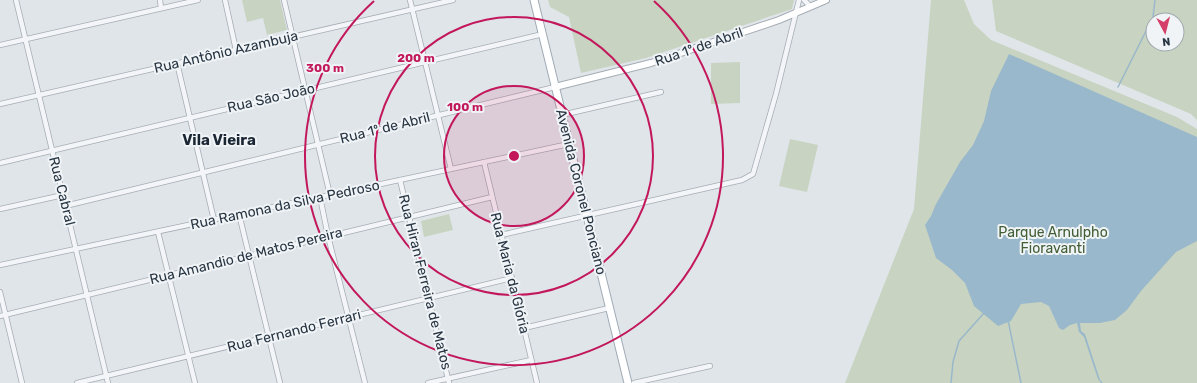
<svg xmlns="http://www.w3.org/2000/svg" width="1197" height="383" font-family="Rubik,sans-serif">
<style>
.green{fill:#c8d4c1;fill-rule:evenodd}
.water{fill:#9ab8cb}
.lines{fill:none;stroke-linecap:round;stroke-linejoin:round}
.stream{stroke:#9ab8cb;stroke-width:1.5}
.street-casing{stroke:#a5adb4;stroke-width:6}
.secondary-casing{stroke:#a5adb4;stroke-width:8}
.primary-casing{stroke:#9fabb6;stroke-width:9}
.street{stroke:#f3f5f8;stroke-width:4.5}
.secondary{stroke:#fff;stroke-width:6}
.primary{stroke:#fff;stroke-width:7}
.ring{fill:none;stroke:#c2185b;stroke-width:2}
.labels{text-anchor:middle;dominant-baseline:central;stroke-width:4;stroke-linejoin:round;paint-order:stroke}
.street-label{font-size:14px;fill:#283542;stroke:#f0f4f7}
.park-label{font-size:14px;fill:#425e35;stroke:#f0f4f7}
.neighbourhood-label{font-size:15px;font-weight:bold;fill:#1a2633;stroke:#f0f4f7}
.centre{fill:#c2185b;stroke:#f0f4f7;stroke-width:2}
.ring-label{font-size:12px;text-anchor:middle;font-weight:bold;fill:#c2185b;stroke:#f0f4f7;stroke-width:4;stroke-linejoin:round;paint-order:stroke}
</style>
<rect width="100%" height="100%" fill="#e0e5ea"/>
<g class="green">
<polygon points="242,0 280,0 287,30 267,35 263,18 247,22"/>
<polygon points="548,0 794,0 792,9 646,58 581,73 569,17 550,7"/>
<polygon points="931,0 964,0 974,24 991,40 1177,117 1197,129 1197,383 845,383 914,209"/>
<path d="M992,0H1197V120L1191,114L996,31ZM1153,20H1177V44H1153Z"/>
<polygon points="740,62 740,103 711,104 711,63"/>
<polygon points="790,139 818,145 807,192 779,186"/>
<polygon points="449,214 453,230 424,237 421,221"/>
</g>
<polygon class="water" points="1009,54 1197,137 1197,241 1176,252 1141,291 1127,310 1115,320 1100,323 1080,323 1081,331 1085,334 1100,380 1103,383 1101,383 1098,379 1084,337 1079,332 1077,323 1070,325 1063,330 1059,328 1049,306 1041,302 1021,304 1011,321 998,326 974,306 965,283 952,270 936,258 925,225 931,216 936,204 960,162 973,145 984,121 991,91"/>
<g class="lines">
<g class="stream">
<polyline points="1118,87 1153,17 1155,0"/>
<polyline points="1008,320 1021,383"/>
<polyline points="951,383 953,362 959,341 984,313"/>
</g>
<defs>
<g id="street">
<polyline points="16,0 108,383"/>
<polyline points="160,0 161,8"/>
<polyline points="225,0 236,50"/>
<polyline points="284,0 330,195"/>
<polyline points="410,0 451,169"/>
<polyline points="804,0 811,7"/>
<polyline points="0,45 198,0"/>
<polyline points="177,63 214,220"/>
<polyline points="0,104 453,0"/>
<polyline points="562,115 661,92"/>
<polyline points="484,162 537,383"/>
<polyline points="0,163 543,34"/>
<polyline points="400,180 449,383"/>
<polyline points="320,197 328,236 365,383"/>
<polyline points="65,206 555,87"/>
<polyline points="0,209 63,195"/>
<polyline points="239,214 280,383"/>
<polyline points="158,232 195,383"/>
<polyline points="501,235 742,180 753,174 776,94 799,0"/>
<polyline points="0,265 569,144"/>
<polyline points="0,292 22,383"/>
<polyline points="0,316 492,197"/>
<polyline points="524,328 609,308"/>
<polyline points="77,383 512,278"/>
<polyline points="428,383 531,360"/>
<polyline points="634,383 710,366"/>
</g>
<polyline id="secondary" points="555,87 651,63 779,20 826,0"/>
<polyline id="primary" points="534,0 628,383"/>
</defs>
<use href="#street" class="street-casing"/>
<use href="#secondary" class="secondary-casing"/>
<use href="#primary" class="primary-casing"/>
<use href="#street" class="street"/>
<use href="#secondary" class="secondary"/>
<use href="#primary" class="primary"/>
</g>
<circle cx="514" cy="156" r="70" fill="#c2185b" fill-opacity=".12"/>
<g class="ring">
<circle cx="514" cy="156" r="70"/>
<circle cx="514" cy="156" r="139"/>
<path d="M654 1A209 209 0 1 1 374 1"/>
</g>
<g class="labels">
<g class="street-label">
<text transform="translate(699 47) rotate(-19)">Rua 1º de Abril</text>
<text transform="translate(226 52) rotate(-13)">Rua Antônio Azambuja</text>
<text transform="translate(271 98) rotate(-13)">Rua São João</text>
<text transform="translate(385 128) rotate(-14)">Rua 1º de Abril</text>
<text transform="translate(62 191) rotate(76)">Rua Cabral</text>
<text transform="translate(581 192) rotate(76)">Avenida Coronel Ponciano</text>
<text transform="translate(285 205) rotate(-12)">Rua Ramona da Silva Pedroso</text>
<text transform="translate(246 256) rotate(-14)">Rua Amandio de Matos Pereira</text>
<text transform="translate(510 273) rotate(76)">Rua Maria da Glória</text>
<text transform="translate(425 282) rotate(76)">Rua Hiran Ferreira de Matos</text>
<text transform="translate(294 331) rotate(-14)">Rua Fernando Ferrari</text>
</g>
<g class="park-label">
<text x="1053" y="232">Parque Arnulpho<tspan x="1053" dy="16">Fioravanti</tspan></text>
</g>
<g class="neighbourhood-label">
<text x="219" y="140">Vila Vieira</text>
</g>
</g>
<circle cx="514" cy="156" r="6" class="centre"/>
<g class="ring-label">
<text x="416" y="62">200 m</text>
<text x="325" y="72">300 m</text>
<text x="465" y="111">100 m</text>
</g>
<g transform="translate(1165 32) rotate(173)"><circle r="19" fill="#f0f4f7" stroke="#a0a8af"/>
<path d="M0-3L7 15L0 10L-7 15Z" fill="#d44069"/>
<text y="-6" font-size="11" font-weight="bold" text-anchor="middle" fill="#283542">N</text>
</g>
</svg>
